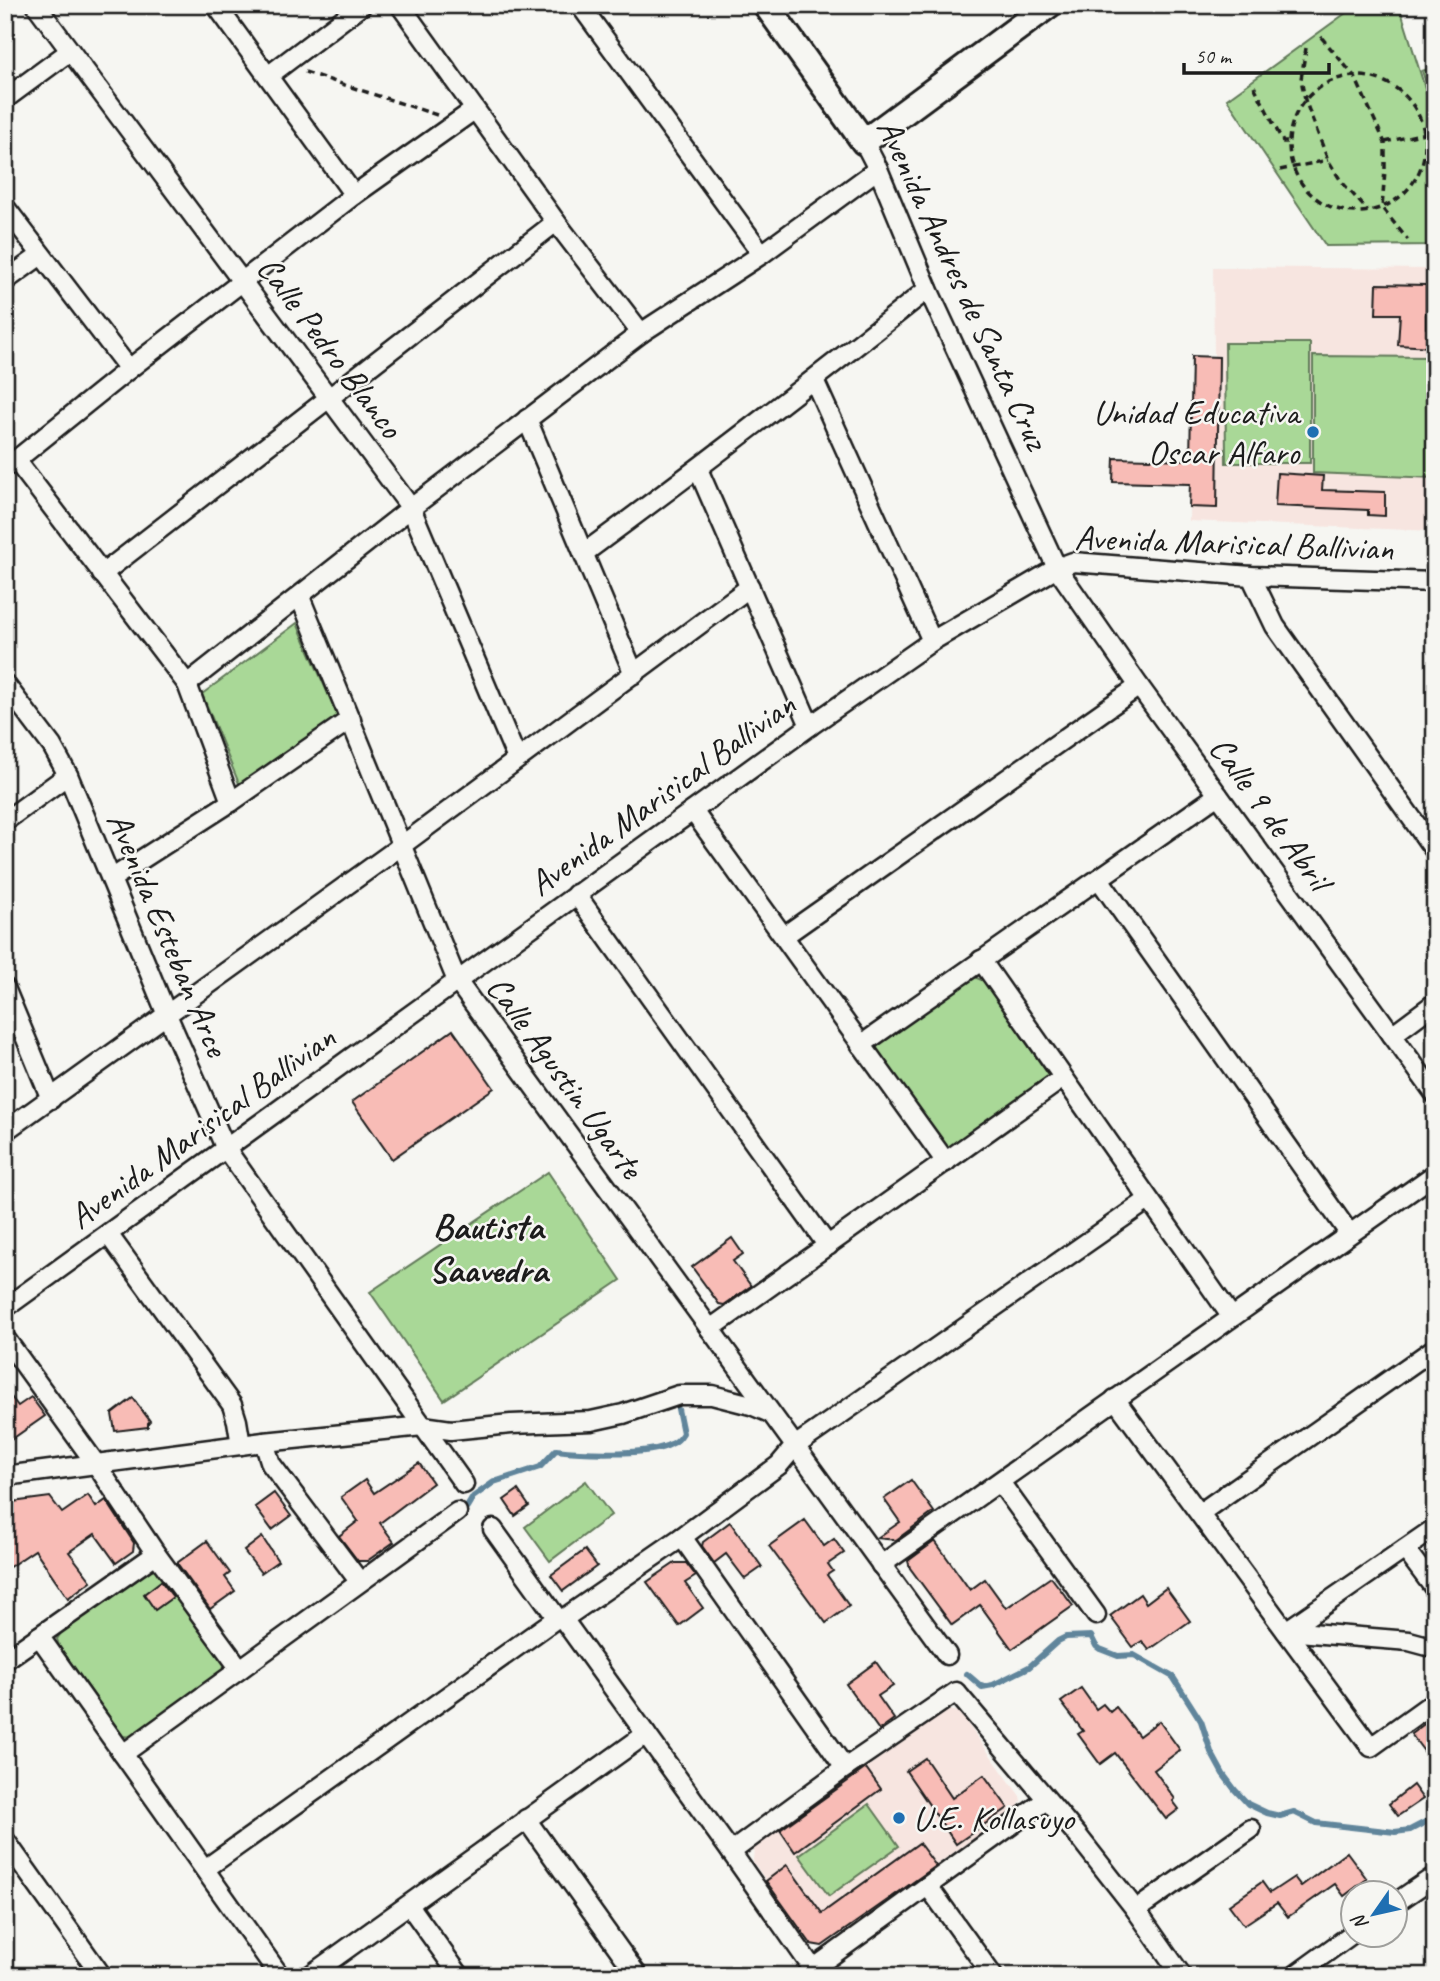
<svg xmlns="http://www.w3.org/2000/svg" width="1440" height="1981" font-family="Caveat,sans-serif">
<style>
.built{fill:#f7e5e0}
.green{fill:#a9d897;stroke:#627a5a;stroke-width:2}
.lines{fill:none;stroke-linecap:round;stroke-linejoin:round}
.stream{stroke:#61859b;stroke-width:6}
.building{fill:#f8bcb6;stroke:#1c1c1c;stroke-width:2}
.street-casing{stroke:#1c1c1c;stroke-width:23}
.secondary-casing{stroke:#1c1c1c;stroke-width:30}
.path{stroke:#1c1c1c;stroke-width:3.5;stroke-dasharray:7 5;stroke-linecap:butt}
.street{stroke:#f6f6f2;stroke-width:18}
.secondary{stroke:#f6f6f2;stroke-width:24}
.poi-dot{fill:#1f6fb2;stroke:#f6f6f2;stroke-width:2.5}
.labels{text-anchor:middle;dominant-baseline:central;stroke-width:5;stroke-linejoin:round;paint-order:stroke}
.street-label{font-size:35px;fill:#1c1c1c;stroke:#f6f6f2}
.poi-label{font-size:35px;fill:#1c1c1c;stroke:#f6f6f2;text-anchor:end}
.neighbourhood-label{font-size:37px;font-weight:bold;fill:#1c1c1c;stroke:#f6f6f2}
</style>
<rect width="100%" height="100%" fill="#f6f6f2"/>
<filter id="ink" filterUnits="userSpaceOnUse"><feTurbulence type="fractalNoise" baseFrequency=".0143" numOctaves="2"/><feDisplacementMap in="SourceGraphic" scale="14" xChannelSelector="R" yChannelSelector="G"/><feConvolveMatrix kernelMatrix="1 2 1 2 8 2 1 2 1" color-interpolation-filters="sRGB"/></filter>
<g filter="url(#ink)">
<g class="built">
<polygon points="1213,267 1435,269 1435,531 1189,521 1192,356 1214,356"/>
<polygon points="948,1710 959,1712 1020,1796 1021,1801 1018,1807 822,1946 811,1944 753,1862 754,1847"/>
</g>
<g class="green">
<polygon points="1357,5 1399,5 1435,120 1435,245 1326,246 1227,99"/>
<polygon points="1435,67 1435,109 1422,71"/>
<polygon points="1225,343 1310,343 1310,463 1226,463"/>
<polygon points="1313,356 1435,357 1435,478 1313,473"/>
<polygon points="297,623 339,719 240,786 202,694"/>
<polygon points="972,976 984,981 1050,1077 954,1148 945,1147 875,1052 877,1044"/>
<polygon points="548,1172 621,1280 444,1400 370,1292"/>
<polygon points="586,1481 611,1515 550,1561 525,1527"/>
<polygon points="157,1569 227,1665 223,1672 132,1737 123,1736 59,1646 57,1639 61,1633 151,1570"/>
<polygon points="869,1804 899,1846 829,1896 799,1855"/>
</g>
<g class="lines">
<g class="stream">
<path d="M467,1507L473,1497L494,1482L540,1467L556,1450C581,1453 649,1456 671,1444C677,1442 680,1438 683,1433L678,1409"/>
<polyline points="967,1674 982,1687 993,1685 1029,1667 1058,1641 1066,1637 1091,1636 1096,1646 1100,1649 1118,1656 1134,1655 1173,1677 1201,1721 1211,1752 1223,1774 1235,1790 1248,1804 1267,1813 1280,1816 1294,1812 1316,1823 1395,1832 1410,1830 1435,1817"/>
</g>
</g>
<g class="building">
<polygon points="1377,284 1426,285 1426,328 1432,329 1431,347 1398,345 1400,314 1376,314"/>
<polygon points="1192,356 1219,357 1217,508 1189,507 1190,484 1113,482 1114,458 1190,460"/>
<polygon points="1277,473 1323,476 1322,490 1385,492 1385,516 1368,515 1368,510 1275,506"/>
<polygon points="453,1030 494,1088 392,1159 352,1102"/>
<polygon points="732,1238 743,1254 733,1261 751,1286 724,1305 719,1304 692,1267"/>
<polygon points="5,1389 18,1406 31,1397 45,1416 5,1444"/>
<polygon points="133,1398 150,1421 148,1423 148,1427 115,1431 112,1414"/>
<polygon points="419,1463 433,1483 380,1523 394,1542 367,1561 358,1561 339,1536 358,1521 341,1497 365,1480 374,1493"/>
<polygon points="911,1480 934,1512 896,1540 877,1538 900,1522 884,1499"/>
<polygon points="518,1490 529,1506 515,1516 504,1500"/>
<polygon points="274,1493 291,1516 272,1530 255,1507"/>
<polygon points="88,1495 96,1507 106,1500 134,1543 133,1551 116,1563 95,1534 69,1552 91,1581 68,1598 35,1550 5,1570 5,1503 50,1497 62,1513"/>
<polygon points="805,1520 824,1546 834,1539 844,1553 828,1564 833,1571 827,1575 849,1606 826,1623 769,1546"/>
<polygon points="730,1522 762,1567 745,1579 726,1554 714,1563 702,1546 703,1542"/>
<polygon points="262,1537 278,1561 261,1573 244,1551"/>
<polygon points="207,1541 230,1573 225,1577 235,1591 210,1609 177,1563"/>
<polygon points="935,1541 970,1590 985,1579 1006,1608 1051,1577 1073,1606 1012,1649 980,1605 952,1625 910,1568 908,1561"/>
<polygon points="585,1550 597,1566 563,1591 551,1575"/>
<polygon points="675,1563 686,1563 696,1576 685,1583 703,1608 679,1626 647,1582"/>
<polygon points="161,1581 173,1597 155,1610 144,1594"/>
<polygon points="1166,1588 1190,1621 1149,1650 1142,1641 1133,1647 1110,1616 1140,1594 1146,1603"/>
<polygon points="876,1662 893,1686 878,1696 894,1719 879,1730 846,1684"/>
<polygon points="1081,1688 1096,1709 1103,1704 1110,1712 1116,1707 1139,1736 1159,1721 1180,1750 1154,1770 1175,1799 1173,1801 1179,1809 1166,1819 1115,1753 1100,1764 1078,1734 1083,1731 1061,1702"/>
<polygon points="1435,1716 1435,1766 1411,1734"/>
<polygon points="925,1758 952,1798 984,1775 1008,1808 956,1844 906,1771"/>
<polygon points="866,1768 881,1789 795,1852 780,1830"/>
<polygon points="1413,1785 1423,1799 1398,1816 1389,1804"/>
<polygon points="919,1843 936,1866 822,1946 811,1944 766,1881 787,1865 822,1913"/>
<polygon points="1347,1852 1367,1879 1344,1896 1335,1884 1288,1917 1277,1903 1244,1925 1229,1905 1262,1882 1270,1893 1294,1877 1301,1886"/>
</g>
<g class="lines">
<defs>
<g id="street">
<polyline points="36,5 411,508 517,759"/>
<polyline points="216,5 354,195"/>
<polyline points="400,5 556,222 641,333"/>
<polyline points="580,5 762,254"/>
<polyline points="268,76 362,5"/>
<polyline points="5,99 70,51"/>
<polyline points="864,142 878,169 928,289 1057,568 1139,686 1435,1094"/>
<polyline points="5,207 129,369"/>
<polyline points="5,281 41,255"/>
<polyline points="814,380 932,641"/>
<polyline points="527,419 634,674"/>
<polyline points="16,460 187,684 231,802"/>
<polyline points="5,467 16,460 129,369 354,195 474,110"/>
<polyline points="698,469 810,726"/>
<path d="M584,553C701,467 815,379 928,289"/>
<polyline points="102,574 556,222"/>
<polyline points="1251,576 1275,626 1435,851"/>
<polyline points="300,597 457,981 947,1655"/>
<polyline points="5,684 52,746 68,775 167,1015 226,1149 464,1484"/>
<polyline points="187,684 411,508 641,333 762,254 878,169"/>
<polyline points="693,811 946,1162"/>
<polyline points="5,821 68,775"/>
<polyline points="111,879 231,802 351,719"/>
<polyline points="1099,879 1349,1233"/>
<polyline points="576,894 828,1246"/>
<polyline points="784,936 1139,686"/>
<polyline points="981,960 1231,1316"/>
<polyline points="5,988 51,1099"/>
<polyline points="1392,1035 1435,1003"/>
<polyline points="861,1045 1218,795"/>
<polyline points="5,1131 401,846 750,587"/>
<polyline points="108,1234 232,1405 237,1421 241,1445"/>
<polyline points="5,1308 810,726 932,641 1057,568 1073,562 1251,576 1435,582"/>
<polyline points="710,1329 1063,1078"/>
<polyline points="5,1338 96,1464 156,1554 240,1669"/>
<polyline points="1115,1399 1371,1747 1435,1701"/>
<polyline points="264,1442 271,1464 359,1581"/>
<polyline points="5,1476 264,1442 423,1426 451,1430 511,1424 591,1421 623,1414 679,1395 712,1395 751,1405 770,1413"/>
<polyline points="1000,1482 1096,1615"/>
<polyline points="1200,1513 1435,1348"/>
<polyline points="493,1529 557,1618"/>
<polyline points="682,1537 845,1768"/>
<polyline points="1405,1549 1435,1589"/>
<polyline points="881,1565 1435,1174"/>
<polyline points="563,1619 731,1852 818,1976"/>
<polyline points="1286,1631 1435,1528"/>
<polyline points="1286,1631 1409,1641 1435,1648"/>
<polyline points="39,1636 123,1754 457,1512"/>
<polyline points="5,1660 156,1554"/>
<polyline points="123,1754 280,1976"/>
<polyline points="526,1819 638,1976"/>
<polyline points="5,1840 102,1976"/>
<polyline points="731,1852 845,1768 956,1692 1078,1836 1136,1910 1182,1976"/>
<polyline points="205,1869 557,1618 563,1619 682,1537 779,1465 795,1446 1148,1200"/>
<polyline points="928,1886 993,1976"/>
<polyline points="1394,1904 1435,1876"/>
<polyline points="409,1905 460,1976"/>
<polyline points="1136,1910 1251,1829"/>
<polyline points="813,1969 1046,1800"/>
<polyline points="309,1976 646,1734"/>
<polyline points="1294,1976 1352,1934"/>
</g>
<polyline id="secondary" points="766,5 864,142 1049,5"/>
</defs>
<use href="#street" class="street-casing"/>
<use href="#secondary" class="secondary-casing"/>
<g class="path">
<polyline points="1321,37 1355,77 1385,143 1385,170 1382,208 1408,240"/>
<polyline points="1306,48 1301,79 1305,100 1328,160 1341,181 1368,211"/>
<polyline points="305,72 437,115"/>
<circle cx="1357" cy="144" r="68"/>
<polyline points="1254,86 1283,142 1288,142"/>
<polyline points="1385,142 1434,131"/>
<polyline points="1280,170 1328,160"/>
</g>
<use href="#street" class="street"/>
<use href="#secondary" class="secondary"/>
</g>
</g>
<g class="poi-dot">
<circle cx="1313" cy="432" r="7"/>
<circle cx="899" cy="1818" r="7"/>
</g>
<g class="labels">
<g class="street-label">
<text transform="translate(963 284) rotate(65)">Avenida Andres de Santa Cruz</text>
<text transform="translate(330 347) rotate(53)">Calle Pedro Blanco</text>
<text transform="translate(1234 543) rotate(2)">Avenida Marisical Ballivian</text>
<text transform="translate(662 794) rotate(-36)">Avenida Marisical Ballivian</text>
<text transform="translate(1270 813) rotate(54)">Calle 9 de Abril</text>
<text transform="translate(168 934) rotate(67)">Avenida Esteban Arce</text>
<text transform="translate(565 1077) rotate(54)">Calle Agustin Ugarte</text>
<text transform="translate(202 1127) rotate(-36)">Avenida Marisical Ballivian</text>
</g>
<g class="poi-label">
<text x="1299" y="412">Unidad Educativa<tspan x="1299" dy="40">Oscar Alfaro</tspan></text>
<text x="913" y="1818" text-anchor="start">U.E. Kollasuyo</text>
</g>
<g class="neighbourhood-label">
<text x="488" y="1226">Bautista<tspan x="488" dy="43">Saavedra</tspan></text>
</g>
</g>
<rect width="1440" height="1981" fill="none" stroke="#f6f6f2" stroke-width="28"/>
<rect x="14" y="14" width="1412" height="1953" fill="none" stroke="#1c1c1c" stroke-width="2.5" filter="url(#ink)"/>
<g transform="translate(1374 1914) rotate(236)"><circle r="33" fill="#f6f6f2" stroke="#9f9f9c" stroke-width="2"/>
<path d="M0-5L12 26L0 18L-12 26Z" fill="#1f6fb2"/>
<text y="-10" font-size="19" font-weight="bold" text-anchor="middle" fill="#1c1c1c">N</text>
</g>
<path d="M1184 63v10h145v-10" fill="none" stroke="#1c1c1c" stroke-width="3.5"/>
<text x="1195" y="63" font-size="21" fill="#1c1c1c" stroke="#f6f6f2" stroke-width="5" paint-order="stroke">50 m</text>
</svg>
